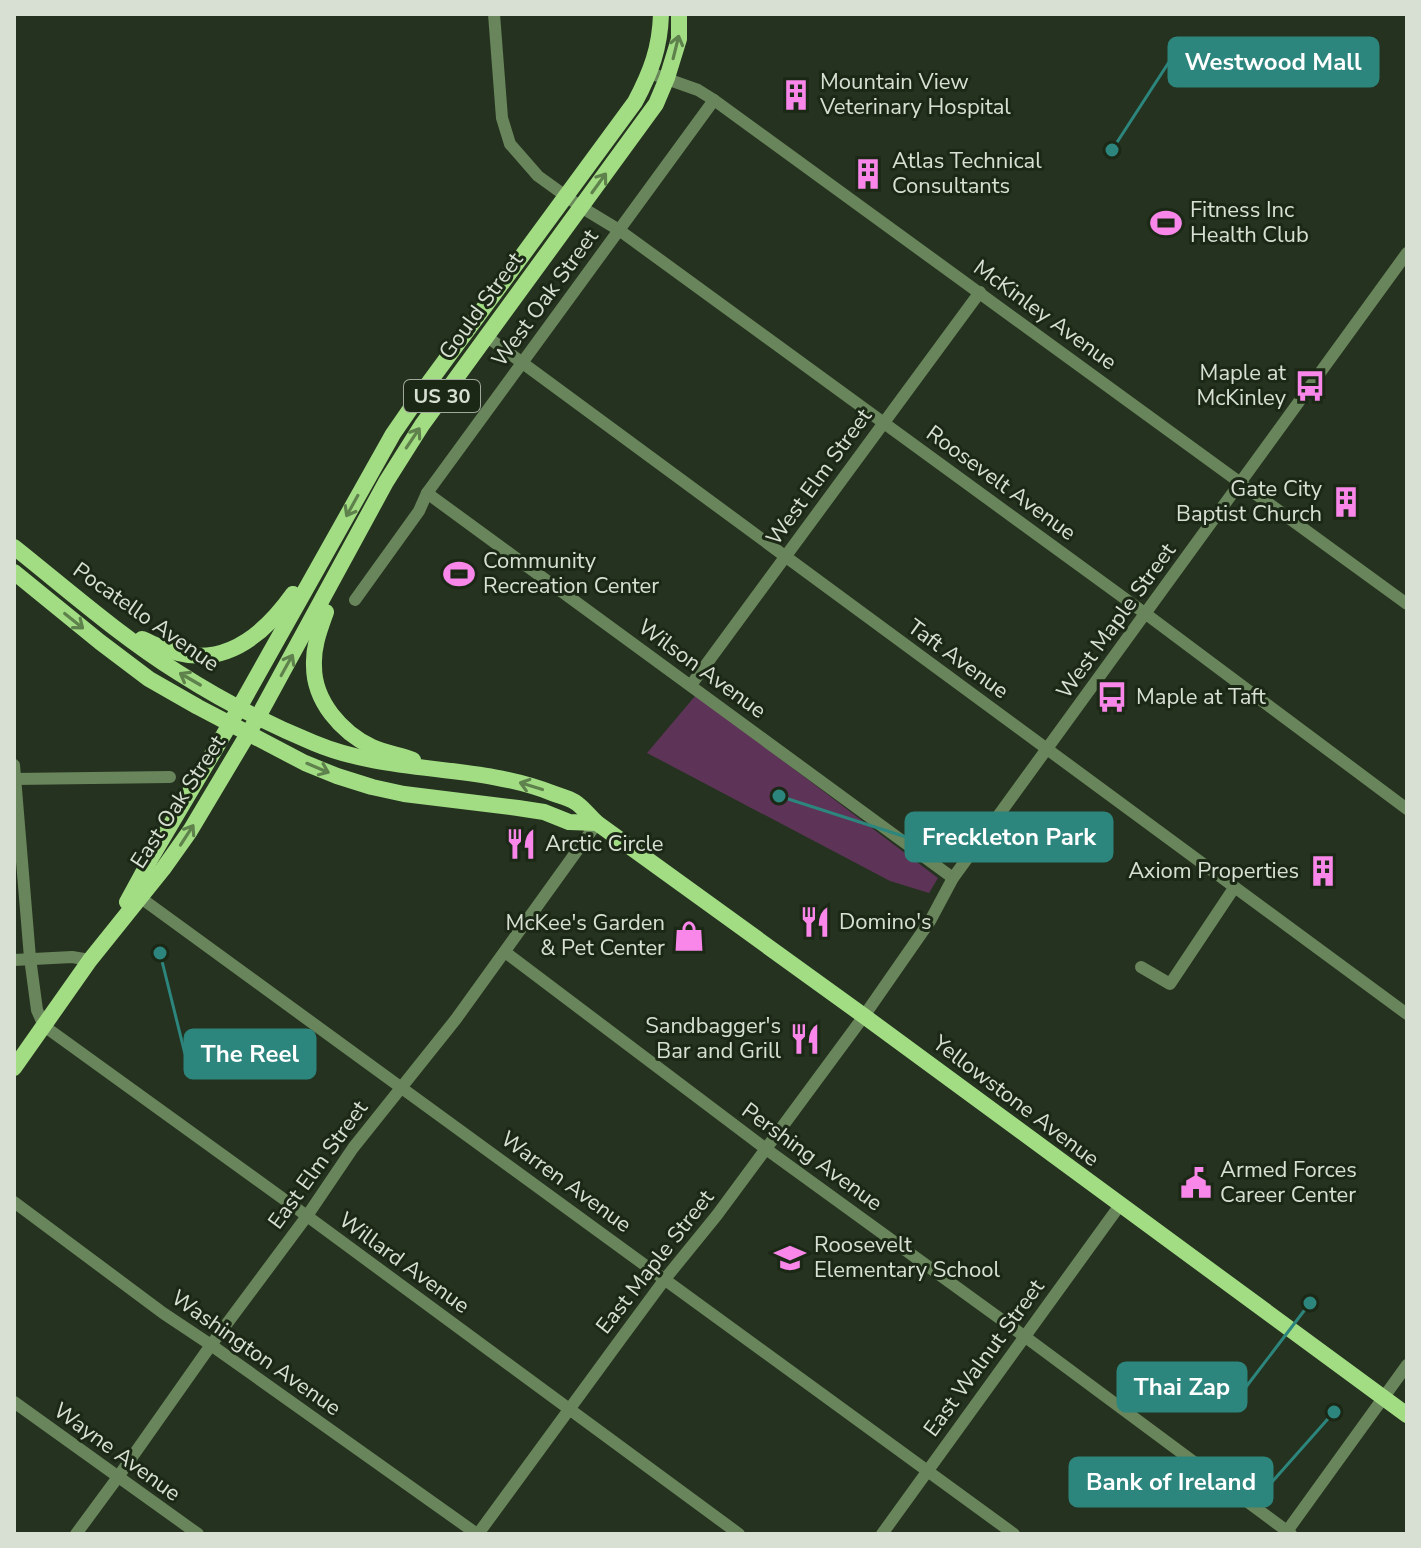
<svg xmlns="http://www.w3.org/2000/svg" width="1421" height="1548" font-family="'Nunito Sans',sans-serif">
<style>
.green{fill:#5d3457}
.lines{fill:none;stroke-linecap:round;stroke-linejoin:round}
.minor{stroke:#69855b;stroke-width:12}
.major{stroke:#a2dd84;stroke-width:16}
.oneway{stroke:#5f824d}
.labels{text-anchor:middle;dominant-baseline:central;stroke-width:6;stroke-linejoin:round;paint-order:stroke}
.shield{fill:#1c2816;stroke:#a0a99b;stroke-width:2}
.shield-label{font-size:20px;font-weight:bold;fill:#d8e0d4}
.poi-label{font-size:22px;fill:#d8e0d4;stroke:#1c2816;text-anchor:start}
.street-label{font-size:22px;fill:#d8e0d4;stroke:#1c2816}
.leader{fill:none;stroke:#2d867d;stroke-width:3}
.callout-dot{fill:#2d867d;stroke:#1c2816;stroke-width:3}
.callout{fill:#2d867d;stroke:#2d867d;stroke-width:3}
.callout-label{font-size:24px;text-anchor:middle;font-weight:bold;fill:#fff}
</style>
<rect width="100%" height="100%" fill="#25321f"/>
<polygon class="green" points="696,695 938,878 929,893 890,881 647,753"/>
<g class="lines">
<g class="minor">
<polyline points="494,14 502,118 510,144 538,176 581,207 619,230 1146,614 1407,809"/>
<polyline points="650,73 698,90 714,100 1407,604"/>
<polyline points="486,336 1407,1014"/>
<polyline points="427,493 953,878"/>
<polyline points="355,600 419,511 427,493 714,100"/>
<polyline points="691,685 980,292"/>
<polyline points="14,765 30,958 37,1010 44,1026 307,1216 739,1534"/>
<polyline points="14,779 170,777"/>
<polyline points="134,893 1014,1534"/>
<polyline points="505,952 766,1149 1024,1336 1291,1534"/>
<polyline points="14,960 72,957 90,960"/>
<polyline points="1141,967 1170,984 1234,888"/>
<polyline points="14,1202 163,1313 211,1345 477,1534"/>
<polyline points="14,1402 198,1534"/>
<polyline points="76,1534 118,1477 211,1345 307,1216 353,1148 456,1019 597,823"/>
<polyline points="478,1534 620,1340 665,1279 717,1215 864,1016 930,921 953,878 1407,253"/>
<polyline points="882,1534 1120,1205"/>
<polyline points="1285,1534 1407,1365"/>
</g>
<g class="major">
<path d="M14,547C68,590 120,636 179,673C221,700 268,724 314,743C390,775 476,763 552,793C560,796 569,798 575,802C583,807 590,817 597,823L864,1016L1407,1415"/>
<polyline points="14,572 100,642 149,679 198,707 305,763 337,776 372,787 404,794 518,808 544,812 569,822 597,823"/>
<path d="M326,612C320,629 313,646 314,666C314,701 341,732 372,747C385,753 400,755 413,760"/>
<path d="M142,639C154,644 165,650 178,653C228,666 266,632 293,594"/>
<path d="M127,902L151,858L230,724L393,434L422,392L635,102C651,72 660,48 661,14"/>
<polyline points="14,1068 90,960 163,869 190,831 258,717 386,482 422,425 656,104 667,78 679,39 679,14"/>
</g>
</g>
<defs><path id="oneway-shaft" d="M-6 0H5M1.5-3L5.5 0L1.5 3" fill="none" stroke-width="1.6" stroke-linecap="round" stroke-linejoin="round" transform="scale(2)"/></defs>
<g class="oneway">
<use href="#oneway-shaft" transform="translate(676 47) rotate(-76)"/>
<use href="#oneway-shaft" transform="translate(599 183) rotate(-54)"/>
<use href="#oneway-shaft" transform="translate(413 438) rotate(-56)"/>
<use href="#oneway-shaft" transform="translate(352 506) rotate(119)"/>
<use href="#oneway-shaft" transform="translate(74 621) rotate(39)"/>
<use href="#oneway-shaft" transform="translate(287 665) rotate(-61)"/>
<use href="#oneway-shaft" transform="translate(190 679) rotate(-150)"/>
<use href="#oneway-shaft" transform="translate(318 768) rotate(23)"/>
<use href="#oneway-shaft" transform="translate(531 786) rotate(-163)"/>
<use href="#oneway-shaft" transform="translate(187 835) rotate(-57)"/>
</g>
<defs>
<symbol id="building-bare" viewBox="-9 -9 18 18"><path d="M-4-6H4V6H1V3H-1V6H-4ZM-2.5-4.3h1.7v1.8h-1.7ZM.8-4.3h1.7v1.8H.8ZM-2.5-1h1.7V.8h-1.7ZM.8-1h1.7V.8H.8Z" fill="#f987e9" stroke="#1c2816" stroke-width="2.5" paint-order="stroke"/></symbol>
<symbol id="stadium-bare" viewBox="-9 -9 18 18"><path d="M0-5a6.5 5 0 1 0 0 10a6.5 5 0 1 0 0-10ZM-3.5-1.8h7v3.6h-7Z" fill="#f987e9" stroke="#1c2816" stroke-width="2.5" paint-order="stroke"/></symbol>
<symbol id="bus-bare" viewBox="-9 -9 18 18"><path d="M-5-6H5V4H4V6H2V4H-2V6H-4V4H-5ZM-3.5-4V0h7V-4ZM-3.5 1.2v1.5H-2V1.2ZM2 1.2v1.5H3.5V1.2Z" fill="#f987e9" stroke="#1c2816" stroke-width="2.5" paint-order="stroke"/></symbol>
<symbol id="restaurant-bare" viewBox="-9 -9 18 18"><path d="M-5-6h1v4h1v-4h1v4h1v-4h1v5L-1.5 .5V6h-2V.5L-5-1ZM5-6V6H3V1.5H1.5Q1.5-4 5-6Z" fill="#f987e9" stroke="#1c2816" stroke-width="2.5" paint-order="stroke"/></symbol>
<symbol id="shop-bare" viewBox="-9 -9 18 18"><path d="M-5-2.5h2.3a2.7 3.5 0 0 1 5.4 0H5L5.5 6h-11ZM-1.5-2.5h3a1.5 2.3 0 0 0-3 0Z" fill="#f987e9" stroke="#1c2816" stroke-width="2.5" paint-order="stroke"/></symbol>
<symbol id="civic-bare" viewBox="-9 -9 18 18"><path d="M-.6-6.5H3V-4.5H.6V-3L4-1V1h2V6H-6V1h2V-1L-.6-3ZM-1.2 2.5V6h2.4V2.5Z" fill="#f987e9" stroke="#1c2816" stroke-width="2.5" paint-order="stroke"/></symbol>
<symbol id="school-bare" viewBox="-9 -9 18 18"><path d="M0-5L7-2L0 1L-7-2ZM-4 1L0 2.5L4 1V4Q0 6-4 4Z" fill="#f987e9" stroke="#1c2816" stroke-width="2.5" paint-order="stroke"/></symbol>
</defs>
<g fill-rule="evenodd">
<use href="#building-bare" x="774" y="73" width="44" height="44"/>
<use href="#building-bare" x="846" y="152" width="44" height="44"/>
<use href="#stadium-bare" x="1144" y="201" width="44" height="44"/>
<use href="#bus-bare" x="1288" y="364" width="44" height="44"/>
<use href="#building-bare" x="1324" y="480" width="44" height="44"/>
<use href="#stadium-bare" x="437" y="552" width="44" height="44"/>
<use href="#bus-bare" x="1090" y="675" width="44" height="44"/>
<use href="#restaurant-bare" x="499" y="822" width="44" height="44"/>
<use href="#building-bare" x="1301" y="849" width="44" height="44"/>
<use href="#restaurant-bare" x="793" y="900" width="44" height="44"/>
<use href="#shop-bare" x="667" y="914" width="44" height="44"/>
<use href="#restaurant-bare" x="783" y="1017" width="44" height="44"/>
<use href="#civic-bare" x="1174" y="1161" width="44" height="44"/>
<use href="#school-bare" x="768" y="1236" width="44" height="44"/>
</g>
<g class="labels">
<rect class="shield" x="404" y="380" width="76" height="32" rx="6"/>
<g class="shield-label">
<text x="442" y="396">US 30</text>
</g>
<g class="poi-label">
<text x="820" y="82">Mountain View<tspan x="820" dy="25">Veterinary Hospital</tspan></text>
<text x="892" y="161">Atlas Technical<tspan x="892" dy="25">Consultants</tspan></text>
<text x="1190" y="210">Fitness Inc<tspan x="1190" dy="25">Health Club</tspan></text>
<text x="1286" y="373" text-anchor="end">Maple at<tspan x="1286" dy="25">McKinley</tspan></text>
<text x="1322" y="489" text-anchor="end">Gate City<tspan x="1322" dy="25">Baptist Church</tspan></text>
<text x="483" y="561">Community<tspan x="483" dy="25">Recreation Center</tspan></text>
<text x="1136" y="697">Maple at Taft</text>
<text x="545" y="844">Arctic Circle</text>
<text x="1299" y="871" text-anchor="end">Axiom Properties</text>
<text x="839" y="922">Domino's</text>
<text x="665" y="923" text-anchor="end">McKee's Garden<tspan x="665" dy="25">&amp; Pet Center</tspan></text>
<text x="781" y="1026" text-anchor="end">Sandbagger's<tspan x="781" dy="25">Bar and Grill</tspan></text>
<text x="1220" y="1170">Armed Forces<tspan x="1220" dy="25">Career Center</tspan></text>
<text x="814" y="1245">Roosevelt<tspan x="814" dy="25">Elementary School</tspan></text>
</g>
<g class="street-label">
<text transform="translate(545 298) rotate(-54)">West Oak Street</text>
<text transform="translate(481 306) rotate(-54)">Gould Street</text>
<text transform="translate(1045 315) rotate(36)">McKinley Avenue</text>
<text transform="translate(819 477) rotate(-54)">West Elm Street</text>
<text transform="translate(1001 483) rotate(36)">Roosevelt Avenue</text>
<text transform="translate(146 617) rotate(35)">Pocatello Avenue</text>
<text transform="translate(1116 621) rotate(-54)">West Maple Street</text>
<text transform="translate(958 659) rotate(36)">Taft Avenue</text>
<text transform="translate(702 669) rotate(36)">Wilson Avenue</text>
<text transform="translate(178 802) rotate(-57)">East Oak Street</text>
<text transform="translate(1016 1101) rotate(37)">Yellowstone Avenue</text>
<text transform="translate(812 1157) rotate(36)">Pershing Avenue</text>
<text transform="translate(318 1165) rotate(-54)">East Elm Street</text>
<text transform="translate(566 1182) rotate(36)">Warren Avenue</text>
<text transform="translate(655 1262) rotate(-52)">East Maple Street</text>
<text transform="translate(404 1263) rotate(36)">Willard Avenue</text>
<text transform="translate(256 1353) rotate(35)">Washington Avenue</text>
<text transform="translate(984 1358) rotate(-54)">East Walnut Street</text>
<text transform="translate(117 1452) rotate(36)">Wayne Avenue</text>
</g>
</g>
<path class="leader" d="M1112 150L1169 62M779 796L906 837M160 953L185 1054M1310 1303L1246 1387M1334 1412L1272 1482"/>
<g class="callout-dot">
<circle cx="1112" cy="150" r="8"/>
<circle cx="779" cy="796" r="8"/>
<circle cx="160" cy="953" r="8"/>
<circle cx="1310" cy="1303" r="8"/>
<circle cx="1334" cy="1412" r="8"/>
</g>
<g class="callout">
<rect x="1169" y="38" width="209" height="48" rx="8"/>
<rect x="906" y="813" width="206" height="48" rx="8"/>
<rect x="185" y="1030" width="130" height="48" rx="8"/>
<rect x="1118" y="1363" width="128" height="48" rx="8"/>
<rect x="1070" y="1458" width="202" height="48" rx="8"/>
</g>
<g class="callout-label">
<text x="1273" y="70">Westwood Mall</text>
<text x="1009" y="845">Freckleton Park</text>
<text x="250" y="1062">The Reel</text>
<text x="1182" y="1395">Thai Zap</text>
<text x="1171" y="1490">Bank of Ireland</text>
</g>
<rect width="1421" height="1548" fill="none" stroke="#d8e0d4" stroke-width="32"/>
</svg>
